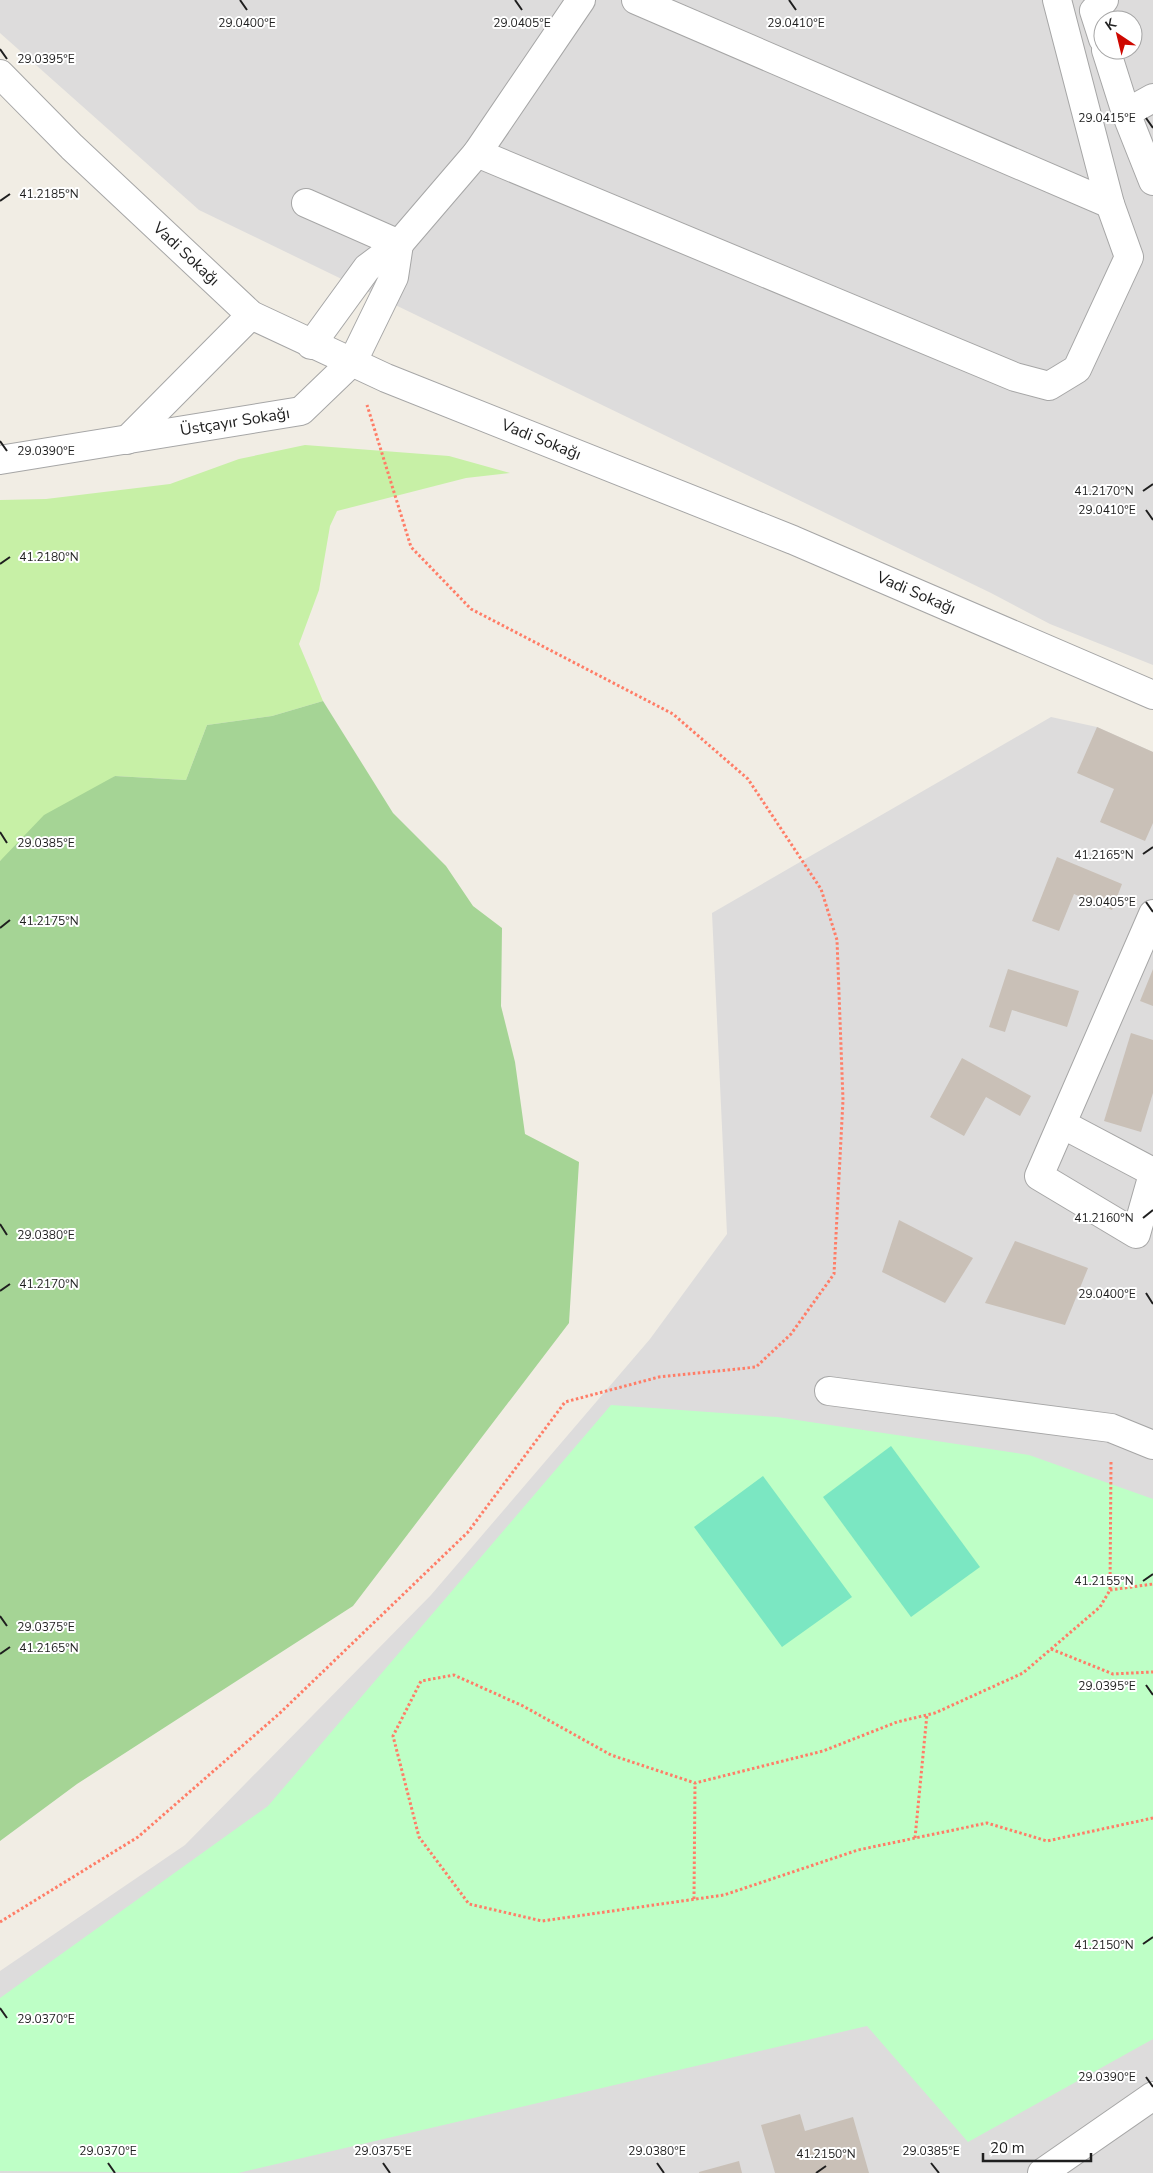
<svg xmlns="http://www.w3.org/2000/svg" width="1153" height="2173" font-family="'Nunito Sans',sans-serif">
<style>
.residential{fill:#dddcdc;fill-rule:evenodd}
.grass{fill:#c7f0a6}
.forest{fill:#a5d495}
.park{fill:#beffc6}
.pitch{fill:#7be7c2}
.building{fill:#c9c0b7}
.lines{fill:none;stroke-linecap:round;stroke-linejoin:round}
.minor-casing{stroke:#a6a6a6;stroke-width:30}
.path{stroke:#ff7d67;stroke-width:3;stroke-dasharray:2.5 2.5;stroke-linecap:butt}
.minor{stroke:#fff;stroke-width:28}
.ticks{fill:none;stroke:#1f1f1f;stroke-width:2}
.labels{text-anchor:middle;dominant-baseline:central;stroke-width:4;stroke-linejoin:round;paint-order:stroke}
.street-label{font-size:16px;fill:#1f1f1f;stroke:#fff}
.ticks-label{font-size:12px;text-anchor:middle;fill:#1f1f1f;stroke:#fff;stroke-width:4;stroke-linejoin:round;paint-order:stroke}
</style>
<rect width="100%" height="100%" fill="#f1ede4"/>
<g class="residential">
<path d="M0,0H1153V665L1050,624L991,593L199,210L0,33ZM1103,20H1133V50H1103Z"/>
<polygon points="1051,717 1097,727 1153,752 1153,2173 0,2173 0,1971 185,1845 431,1595 650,1339 727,1234 712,913"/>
</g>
<polygon class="grass" points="305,445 449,456 510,473 466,478 337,511 330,526 319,590 299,644 323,701 272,716 207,725 186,780 115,776 0,861 0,500 46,499 170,484 239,459"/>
<polygon class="forest" points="323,701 393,813 446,866 473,906 502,928 501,1006 515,1062 525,1134 579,1162 569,1323 353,1606 77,1784 0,1841 0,861 44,815 115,776 186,780 207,725 272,716"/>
<polygon class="park" points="611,1405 777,1417 1029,1455 1153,1499 1153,2039 968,2142 867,2026 238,2173 0,2171 0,1998 268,1806"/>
<g class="pitch">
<polygon points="891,1446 980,1567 911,1617 823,1497"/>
<polygon points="763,1476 852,1597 782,1647 694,1527"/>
</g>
<g class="building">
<polygon points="1097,727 1153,752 1153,823 1145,841 1100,822 1114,789 1077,773"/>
<polygon points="1057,857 1122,884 1112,910 1074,894 1059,931 1032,921"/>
<polygon points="1008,969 1079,991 1067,1027 1012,1010 1005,1032 989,1027"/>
<polygon points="1153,969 1153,1006 1140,1001"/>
<polygon points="1131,1033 1153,1040 1153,1093 1141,1132 1104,1121"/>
<polygon points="962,1058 1031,1096 1020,1116 986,1097 964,1136 930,1117"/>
<polygon points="899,1220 973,1258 945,1303 882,1272"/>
<polygon points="1015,1241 1088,1268 1065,1325 985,1303"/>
<polygon points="800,2114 805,2131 853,2117 869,2173 775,2173 761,2125"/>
<polygon points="739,2161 742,2173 699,2173 699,2172"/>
</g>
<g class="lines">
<defs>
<g id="minor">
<polyline points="636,0 1110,204"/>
<polyline points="1103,39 1094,11 1104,0"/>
<polyline points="1106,50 1126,113 1153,181"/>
<path id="s1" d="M0,74L72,147L251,315L386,378L793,540L1153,695"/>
<polyline points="1126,113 1153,98"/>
<polyline points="477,153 1015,377 1049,386 1077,369 1129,257 1110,204 1057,0"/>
<polyline points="306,203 399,244"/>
<polyline points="311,345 367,268 399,244 477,153 581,0"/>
<polyline points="127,440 251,315"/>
<path id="s2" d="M0,460L301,411L353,361L394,277L399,244"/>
<polyline points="1153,914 1039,1176 1136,1234 1153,1174"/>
<polyline points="1062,1124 1153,1172"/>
<polyline points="829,1391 1111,1428 1153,1445"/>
<polyline points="1042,2173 1153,2096"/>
</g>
</defs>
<use href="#minor" class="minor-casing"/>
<g class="path">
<polyline points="1111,1462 1110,1590 1100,1607 1023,1673 935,1713 897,1722 823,1751 695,1783 611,1755 523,1706 454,1675 421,1681 393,1736 419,1837 469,1904 542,1921 724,1895 858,1850 987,1823 1047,1841 1153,1818"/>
<polyline points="1110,1590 1153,1584"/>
<polyline points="1051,1649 1113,1674 1153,1672"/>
<polyline points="915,1838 927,1714"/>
<polyline points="694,1899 695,1783"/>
<polyline points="0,1922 138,1837 280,1713 468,1532 565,1402 659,1377 756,1367 791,1334 834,1274 843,1100 837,940 821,889 748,779 673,714 471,609 411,547 367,405"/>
</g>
<use href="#minor" class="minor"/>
</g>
<path class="ticks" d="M240,0L247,10M515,0L522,10M789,0L796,10M0,49L7,59M1146,118L1153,128M0,201L10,194M0,441L7,451M1143,491L1153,484M1146,510L1153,520M0,564L10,557M0,832L7,843M1143,854L1153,847M1146,902L1153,912M0,928L10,920M1143,1218L1153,1210M0,1224L7,1235M0,1291L10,1284M1146,1293L1153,1304M1143,1581L1153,1574M0,1616L7,1626M0,1654L10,1647M1146,1685L1153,1695M1143,1944L1153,1937M0,2008L7,2018M1146,2077L1153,2087M108,2163L115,2173M383,2163L390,2173M657,2163L664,2173M931,2163L939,2173M816,2173L826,2166"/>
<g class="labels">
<g class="street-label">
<text stroke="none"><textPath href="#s1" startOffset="259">Vadi Sokağı</textPath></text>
<text stroke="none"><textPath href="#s2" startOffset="238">Üstçayır Sokağı</textPath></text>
<text stroke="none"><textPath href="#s1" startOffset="664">Vadi Sokağı</textPath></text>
<text stroke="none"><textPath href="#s1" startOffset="1069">Vadi Sokağı</textPath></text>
</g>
</g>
<g class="ticks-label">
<text x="796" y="27">29.0410°E</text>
<text x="247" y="27">29.0400°E</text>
<text x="522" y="27">29.0405°E</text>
<text x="46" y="63">29.0395°E</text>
<text x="1107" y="122">29.0415°E</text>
<text x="49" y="198">41.2185°N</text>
<text x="46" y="455">29.0390°E</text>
<text x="1104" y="495">41.2170°N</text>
<text x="1107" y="514">29.0410°E</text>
<text x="49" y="561">41.2180°N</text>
<text x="46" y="847">29.0385°E</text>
<text x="1104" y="859">41.2165°N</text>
<text x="1107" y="906">29.0405°E</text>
<text x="49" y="925">41.2175°N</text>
<text x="1104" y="1222">41.2160°N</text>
<text x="46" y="1239">29.0380°E</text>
<text x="49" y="1288">41.2170°N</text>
<text x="1107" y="1298">29.0400°E</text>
<text x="1104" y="1585">41.2155°N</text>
<text x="46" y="1631">29.0375°E</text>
<text x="49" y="1652">41.2165°N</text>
<text x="1107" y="1690">29.0395°E</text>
<text x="1104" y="1949">41.2150°N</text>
<text x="46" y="2023">29.0370°E</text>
<text x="1107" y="2081">29.0390°E</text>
<text x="108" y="2155">29.0370°E</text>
<text x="383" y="2155">29.0375°E</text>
<text x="657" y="2155">29.0380°E</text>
<text x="931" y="2155">29.0385°E</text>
<text x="826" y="2158">41.2150°N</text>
</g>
<g transform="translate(1118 35) rotate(325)"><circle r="24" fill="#ffffff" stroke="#a5a5a5"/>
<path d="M0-4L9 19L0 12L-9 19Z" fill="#ce0800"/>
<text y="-8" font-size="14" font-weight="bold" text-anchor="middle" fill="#1f1f1f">K</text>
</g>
<path d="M983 2153v8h108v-8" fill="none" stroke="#1f1f1f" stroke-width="2.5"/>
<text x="990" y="2153" font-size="15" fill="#1f1f1f" stroke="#ffffff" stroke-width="4" paint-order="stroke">20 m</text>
</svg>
